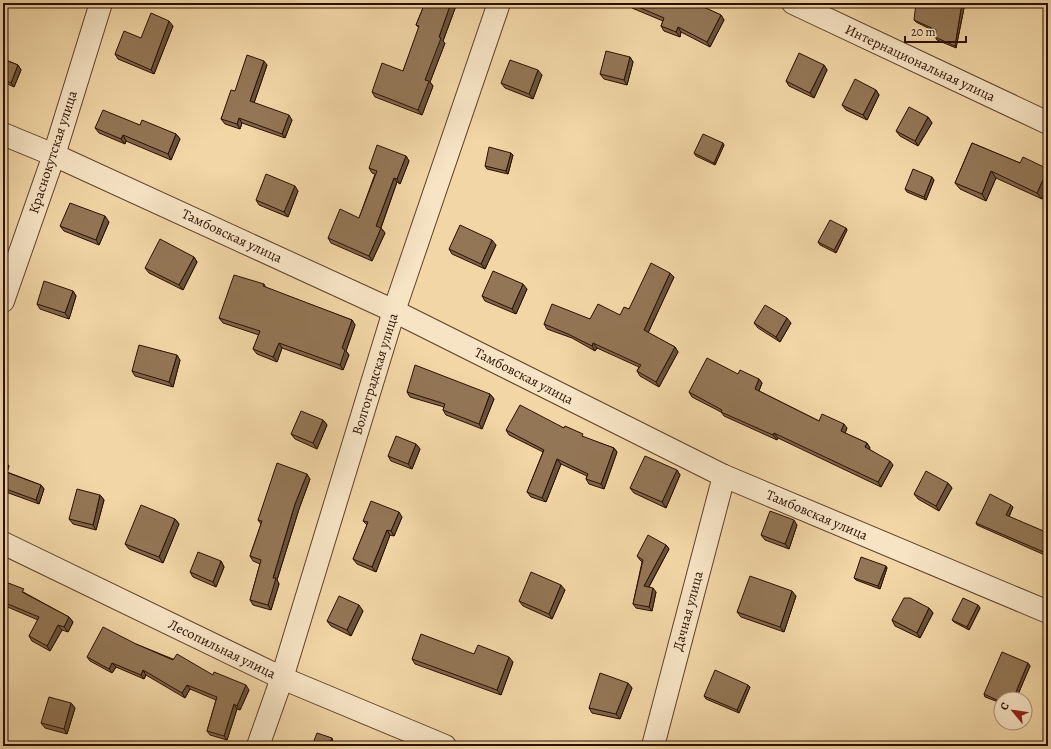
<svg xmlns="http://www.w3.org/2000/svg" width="1051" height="749" font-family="Alegreya,serif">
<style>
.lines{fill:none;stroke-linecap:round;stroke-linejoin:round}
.minor-casing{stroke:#5e412a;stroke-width:24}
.minor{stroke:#f7e4c5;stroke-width:22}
.wall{fill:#7e654a;stroke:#2c0f00}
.shaded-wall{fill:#67533c;stroke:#2c0f00}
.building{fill:#937656;stroke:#2c0f00}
.labels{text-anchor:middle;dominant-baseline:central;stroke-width:3;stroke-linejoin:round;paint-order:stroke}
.street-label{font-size:14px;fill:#2c0f00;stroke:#f7e4c5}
</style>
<rect width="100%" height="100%" fill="#f2d6a6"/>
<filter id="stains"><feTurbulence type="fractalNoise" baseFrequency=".005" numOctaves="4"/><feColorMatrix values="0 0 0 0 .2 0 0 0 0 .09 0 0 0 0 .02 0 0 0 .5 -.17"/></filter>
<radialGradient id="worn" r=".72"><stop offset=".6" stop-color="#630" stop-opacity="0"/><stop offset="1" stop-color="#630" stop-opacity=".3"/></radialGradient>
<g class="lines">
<defs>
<g id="minor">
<polyline points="793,3 1048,123"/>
<polyline points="3,134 54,155 394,311 724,476 1048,612"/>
<polyline points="3,301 54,155 101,3"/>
<polyline points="3,543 282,678 445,746"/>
<polyline points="258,746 282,678 394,311 499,3"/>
<polyline points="653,746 724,476"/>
</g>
</defs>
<use href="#minor" class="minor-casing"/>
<use href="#minor" class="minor"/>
</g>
<g class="wall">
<polygon points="425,3 457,3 443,41 445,43 430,82 433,86 422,115 375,97 372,92 403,71 419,28 416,25"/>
<polygon points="625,3 692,3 721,15 724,20 710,47 681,32 680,37 664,31 661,26 663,21 632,8 630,6"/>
<polygon points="965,3 956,48 937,40 935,37 936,32 916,22 914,20"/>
<polygon points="173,26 154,74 118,59 115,54 141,38"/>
<polygon points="630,57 633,62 627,85 604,79 600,74"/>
<polygon points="3,59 18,65 21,70 14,87 3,82"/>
<polygon points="267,65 254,103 292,120 285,138 242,123 240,129 225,124 221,119 235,91"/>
<polygon points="824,65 827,70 814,98 789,86 786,81"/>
<polygon points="542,75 533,99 505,88 501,83"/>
<polygon points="876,90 879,95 867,120 846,110 842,105"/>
<polygon points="928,117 932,123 918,146 900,136 896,131"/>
<polygon points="140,125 176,134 180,139 171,160 126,141 125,144 99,133 95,128"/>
<polygon points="972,143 1020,163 1048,169 1048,186 1042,199 996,178 986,201 960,189 955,183"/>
<polygon points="724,145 715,165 696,156 694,153"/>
<polygon points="511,153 513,155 508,174 487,169 485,166"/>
<polygon points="406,156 409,161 400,184 397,182 381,228 385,233 372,261 331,243 328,238 359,218 375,174 372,173 369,168"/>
<polygon points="934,180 926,200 907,192 905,189"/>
<polygon points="298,191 288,217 259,205 256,200"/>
<polygon points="109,222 99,245 64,231 60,226"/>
<polygon points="846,228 847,230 836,253 820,245 818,242"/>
<polygon points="496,245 485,269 452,254 449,249"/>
<polygon points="194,257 197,262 183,290 149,273 145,268"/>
<polygon points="674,277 648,333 675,347 678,352 659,387 640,376 637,371 639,367 597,348 595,351 572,338 547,329 544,324 590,319 620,315"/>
<polygon points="264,284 266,288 352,320 355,325 346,351 349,355 343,370 282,348 277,362 257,354 253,349 259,335 223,323 219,318"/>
<polygon points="527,289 516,314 485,301 482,296"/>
<polygon points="73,291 76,296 69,319 40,309 37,304"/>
<polygon points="754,323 791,323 780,342 758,328"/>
<polygon points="180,360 173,387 135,376 132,371"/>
<polygon points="738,374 759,379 762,383 759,391 819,421 847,428 845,433 867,443 870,448 869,449 893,465 881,487 778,438 777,440 724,416 721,412 692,397 689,392"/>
<polygon points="407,392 490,394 494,399 482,429 446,415 443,410 444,407 410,397"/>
<polygon points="323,420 327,425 317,449 295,439 291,434"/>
<polygon points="564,428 585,438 614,448 617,452 604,489 589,484 586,479 587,476 561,464 546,502 531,497 527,492 543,452 509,435 506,430"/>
<polygon points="416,444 420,449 412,469 391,461 388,456"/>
<polygon points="3,461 9,466 7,472 41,485 44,489 39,504 3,491"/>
<polygon points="677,470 680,475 666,508 634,493 630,488"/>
<polygon points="310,479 299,509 277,580 279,584 271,610 253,605 250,600 260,564 253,561 250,556 261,524 258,520"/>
<polygon points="948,483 952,488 939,511 918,499 914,494"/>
<polygon points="100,495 104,500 96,530 73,524 69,519"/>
<polygon points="1011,505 1013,507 1009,517 1048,533 1047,556 977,525 976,523"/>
<polygon points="402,517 394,536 390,535 376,572 357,564 353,559 367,525 363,521"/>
<polygon points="175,519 179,524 163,563 129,549 125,544"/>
<polygon points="797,525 789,549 765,540 761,535"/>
<polygon points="666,545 669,549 649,587 656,592 652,611 636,608 633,604 642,562 640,560 637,556"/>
<polygon points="221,561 224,567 216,587 193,577 190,572"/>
<polygon points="886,566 887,568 880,589 856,580 854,578"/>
<polygon points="3,581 69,617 73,622 68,632 62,630 50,651 32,641 29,636 38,620 3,605"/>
<polygon points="565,590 552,619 523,606 519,601"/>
<polygon points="796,596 784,632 741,617 737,612"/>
<polygon points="978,605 980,608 969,630 954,622 952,620"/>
<polygon points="929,608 933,613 920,638 895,626 892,620"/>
<polygon points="363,611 351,636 331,626 327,621"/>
<polygon points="136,644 249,690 240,710 237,709 227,740 210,735 207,731 216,700 190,689 185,698 146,675 144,679 116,667 112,673 90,661 87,657"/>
<polygon points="474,654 513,662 501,695 415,664 412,659"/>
<polygon points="1028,663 1030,666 1016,699 1001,699 1001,703 985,697 984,694"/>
<polygon points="628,683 632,688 620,719 592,713 589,708"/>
<polygon points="750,687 739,713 706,699 704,696"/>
<polygon points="71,703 75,708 67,734 45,728 41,723"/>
</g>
<g class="shaded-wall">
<polygon points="451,3 457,3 443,41 445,43 430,82 433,86 422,115 418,110 425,80 439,37"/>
<polygon points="962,3 965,3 956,48 955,46"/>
<polygon points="721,15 724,20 710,47 707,42"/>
<polygon points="169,21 173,26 154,74 151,70"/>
<polygon points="678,27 681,32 680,37 676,32"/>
<polygon points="630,57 633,62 627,85 624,80"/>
<polygon points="264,61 267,65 253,106 250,101"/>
<polygon points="18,65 21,70 14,87 11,83"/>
<polygon points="824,65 827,70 814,98 810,93"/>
<polygon points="538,70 542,75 533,99 529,94"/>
<polygon points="876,90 879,95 867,120 863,115"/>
<polygon points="289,115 292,120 285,138 282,134"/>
<polygon points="928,117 932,123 918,146 915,141"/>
<polygon points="239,118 242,123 240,129 237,124"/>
<polygon points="176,134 180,139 171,160 168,154"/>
<polygon points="123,135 126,141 125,144 121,139"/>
<polygon points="723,143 724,145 715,165 714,163"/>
<polygon points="511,153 513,155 508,174 506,171"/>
<polygon points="406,156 409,161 400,184 397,179"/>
<polygon points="1048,170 1048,186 1042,199 1037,193"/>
<polygon points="991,171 996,178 986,201 982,194"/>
<polygon points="3,175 7,180 3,189"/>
<polygon points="932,177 934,180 926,200 924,197"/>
<polygon points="394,178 397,182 380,230 376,226"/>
<polygon points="295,186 298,191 288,217 284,212"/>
<polygon points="105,216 109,222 99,245 96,240"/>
<polygon points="381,228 385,233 372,261 369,256"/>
<polygon points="846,228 847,230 836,253 834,250"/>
<polygon points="492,240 496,245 485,269 481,264"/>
<polygon points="194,257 197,262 183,290 179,285"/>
<polygon points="670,273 674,277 647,335 644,330"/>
<polygon points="523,284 527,289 516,314 512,309"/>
<polygon points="73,291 76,296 69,319 65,313"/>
<polygon points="787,318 791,323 780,342 776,337"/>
<polygon points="352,320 355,325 346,351 349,355 343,370 340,365 342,348"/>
<polygon points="279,343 282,348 277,362 273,357"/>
<polygon points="593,343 597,348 595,351 592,346"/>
<polygon points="675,347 678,352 659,387 656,382"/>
<polygon points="177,355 180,360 173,387 169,382"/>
<polygon points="759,379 762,383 758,393 755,389"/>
<polygon points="490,394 494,399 482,429 479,424"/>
<polygon points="323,420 327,425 317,449 313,443"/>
<polygon points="844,424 847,428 844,436 841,431"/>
<polygon points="774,433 778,438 777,440 773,435"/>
<polygon points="867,443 870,448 868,452 865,447"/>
<polygon points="416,444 420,449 412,469 408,464"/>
<polygon points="614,448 617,452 604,489 601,484"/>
<polygon points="557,459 561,464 546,502 542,498"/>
<polygon points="890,461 893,465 881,487 878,482"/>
<polygon points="6,462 9,466 6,475 3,471"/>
<polygon points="677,470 680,475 666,508 662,502"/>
<polygon points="307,474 310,479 299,509 277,580 279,584 271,610 268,605 273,578 295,504"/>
<polygon points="948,483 952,488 939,511 936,506"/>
<polygon points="41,485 44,489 39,504 36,500"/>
<polygon points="100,495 104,500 96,530 93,525"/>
<polygon points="1011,505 1013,507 1008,518 1006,515"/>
<polygon points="399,512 402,517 394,536 391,531"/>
<polygon points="175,519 179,524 163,563 159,557"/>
<polygon points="794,520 797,525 789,549 785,544"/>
<polygon points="387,530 390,535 376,572 372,567"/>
<polygon points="666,545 669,549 647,590 644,586"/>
<polygon points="1048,547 1048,554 1047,556 1046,553"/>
<polygon points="221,561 224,567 216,587 213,582"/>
<polygon points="886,566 887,568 880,589 878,586"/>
<polygon points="561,585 565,590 552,619 549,614"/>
<polygon points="653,588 656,592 652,611 649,607"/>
<polygon points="792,591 796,596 784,632 780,627"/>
<polygon points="359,605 363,611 351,636 347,630"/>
<polygon points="978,605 980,608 969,630 967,627"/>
<polygon points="929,608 933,613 920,638 917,633"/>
<polygon points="69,617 73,622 68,632 64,627"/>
<polygon points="58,625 62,630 50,651 47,646"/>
<polygon points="509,657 513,662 501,695 497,690"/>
<polygon points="112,663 116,667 112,673 109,669"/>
<polygon points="1028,663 1030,666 1016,699 1013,699"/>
<polygon points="143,670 146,675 144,679 141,675"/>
<polygon points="628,683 632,688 620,719 616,714"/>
<polygon points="187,685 190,689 185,698 182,693"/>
<polygon points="246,685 249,690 240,710 237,706"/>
<polygon points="748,685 750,687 739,713 737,710"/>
<polygon points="71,703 75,708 67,734 64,729"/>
<polygon points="234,704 237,709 227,740 224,736"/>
<polygon points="332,738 333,741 331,746 328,746"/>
</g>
<g class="building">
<polygon points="425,3 451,3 439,37 441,38 425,80 429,81 418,110 372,92 382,63 403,71 419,26 416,25"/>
<polygon points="629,3 692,3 706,8 721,15 707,42 678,27 676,32 661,26 664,18"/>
<polygon points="916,3 962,3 955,46 935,37 936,30 914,20"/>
<polygon points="151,13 169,21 151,70 115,54 124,31 141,38"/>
<polygon points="606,51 630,57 624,80 600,74"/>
<polygon points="799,53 824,65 810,93 786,81"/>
<polygon points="247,55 264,61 250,101 289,115 282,134 239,118 237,124 221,119 231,90 235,91"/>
<polygon points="3,59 18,65 11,83 3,79"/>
<polygon points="510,60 538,70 529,94 501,83"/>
<polygon points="855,79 876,90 863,115 842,105"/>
<polygon points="909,107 928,117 915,141 896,131"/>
<polygon points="103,110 140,125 142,120 176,134 168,154 123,135 121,139 95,128"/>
<polygon points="703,134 723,143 714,163 694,153"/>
<polygon points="972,143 1020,163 1023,157 1048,169 1037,193 991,171 982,194 955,183"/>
<polygon points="377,145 406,156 397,179 394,178 376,226 381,228 369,256 328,238 340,209 359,218 377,171 369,168"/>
<polygon points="489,147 511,153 506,171 485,166"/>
<polygon points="913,169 932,177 924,197 905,189"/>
<polygon points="266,174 295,186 284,212 256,200"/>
<polygon points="70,203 105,216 96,240 60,226"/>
<polygon points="830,220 846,228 834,250 818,242"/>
<polygon points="460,225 492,240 481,264 449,249"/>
<polygon points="160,239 194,257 179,285 145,268"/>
<polygon points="651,263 670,273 644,330 675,347 656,382 637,371 641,365 593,343 592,346 568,334 544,324 552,304 590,319 598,304 620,315 624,307 629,309"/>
<polygon points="493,271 523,284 512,309 482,296"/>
<polygon points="234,275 264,284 263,286 352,320 342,348 345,350 340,365 279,343 273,357 253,349 260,331 219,318"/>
<polygon points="44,281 73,291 65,313 37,304"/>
<polygon points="765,305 787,318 776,337 754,323"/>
<polygon points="139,345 177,355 169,382 132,371"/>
<polygon points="707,358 738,374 740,370 759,379 755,389 819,421 822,414 844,424 841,431 867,443 865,447 890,461 878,482 774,433 773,435 721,412 722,410 689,392"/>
<polygon points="415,365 490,394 479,424 443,410 445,404 407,392"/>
<polygon points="520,405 564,428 565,426 583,434 582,436 614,448 601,484 586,479 588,474 557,459 542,498 527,492 544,450 506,430"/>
<polygon points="301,411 323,420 313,443 291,434"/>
<polygon points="396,436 416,444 408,464 388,456"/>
<polygon points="645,456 677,470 662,502 630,488"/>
<polygon points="3,461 6,462 3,470"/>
<polygon points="277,463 307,474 295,504 273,578 276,578 268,605 250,600 261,560 250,556 262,521 258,520"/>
<polygon points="3,471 41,485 36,500 3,488"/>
<polygon points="926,471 948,483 936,506 914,494"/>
<polygon points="77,489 100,495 93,525 69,519"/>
<polygon points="990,494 1011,505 1006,515 1048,533 1048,547 1046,553 976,523"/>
<polygon points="371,501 399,512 391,531 387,530 372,567 353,559 368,522 363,521"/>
<polygon points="141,505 175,519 159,557 125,544"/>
<polygon points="770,511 794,520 785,544 761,535"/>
<polygon points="648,535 666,545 644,586 653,588 649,607 633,604 643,560 637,556"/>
<polygon points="198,552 221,561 213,582 190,572"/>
<polygon points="861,557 886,566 878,586 854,578"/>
<polygon points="531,572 561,585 549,614 519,601"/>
<polygon points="750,576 792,591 780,627 737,612"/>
<polygon points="3,581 24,589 22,592 69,617 64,627 58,625 47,646 29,636 39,617 3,602"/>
<polygon points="339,596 359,605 347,630 327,621"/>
<polygon points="904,598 910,598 929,608 917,633 892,620"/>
<polygon points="963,598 978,605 967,627 952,620"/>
<polygon points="103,627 136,644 173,660 177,654 213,675 214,672 246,685 237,706 234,704 224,736 207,731 217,697 187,685 182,693 143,670 141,675 112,663 109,669 87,657"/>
<polygon points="421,634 474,654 478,645 509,657 497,690 412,659"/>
<polygon points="1002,652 1028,663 1013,699 1001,699 1001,702 984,694"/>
<polygon points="715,670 748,685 737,710 704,696"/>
<polygon points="600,673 628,683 616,714 589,708"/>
<polygon points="49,697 71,703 64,729 41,723"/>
<polygon points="317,733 332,738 328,746 312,746"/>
<polygon points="157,742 167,746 155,746"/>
</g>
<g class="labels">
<g class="street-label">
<text transform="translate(920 63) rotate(25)">Интернациональная улица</text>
<text transform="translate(53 152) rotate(-72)">Краснокутская улица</text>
<text transform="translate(232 236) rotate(25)">Тамбовская улица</text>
<text transform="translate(375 374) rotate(-73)">Волгоградская улица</text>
<text transform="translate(524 376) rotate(27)">Тамбовская улица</text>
<text transform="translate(817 515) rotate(23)">Тамбовская улица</text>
<text transform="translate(688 611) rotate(-75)">Дачная улица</text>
<text transform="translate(222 649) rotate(26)">Лесопильная улица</text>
</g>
</g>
<rect width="1051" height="749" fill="none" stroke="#f2d6a6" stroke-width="16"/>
<rect x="4" y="4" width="1043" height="741" fill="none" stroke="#2c0f00" stroke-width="2"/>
<rect x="8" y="8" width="1035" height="733" fill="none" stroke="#2c0f00"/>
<g transform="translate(1013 711) rotate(299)"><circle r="19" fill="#f7e4c5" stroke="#a68f76"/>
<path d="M0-3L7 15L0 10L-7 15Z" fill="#8f2418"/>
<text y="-6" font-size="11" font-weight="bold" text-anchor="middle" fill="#2c0f00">С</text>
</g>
<path d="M905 36v6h61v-6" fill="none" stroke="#2c0f00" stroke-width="2"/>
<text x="911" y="36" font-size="12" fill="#2c0f00" stroke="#f7e4c5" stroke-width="3" paint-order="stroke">20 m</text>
<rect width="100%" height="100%" filter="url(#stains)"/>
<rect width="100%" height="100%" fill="url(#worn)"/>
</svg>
